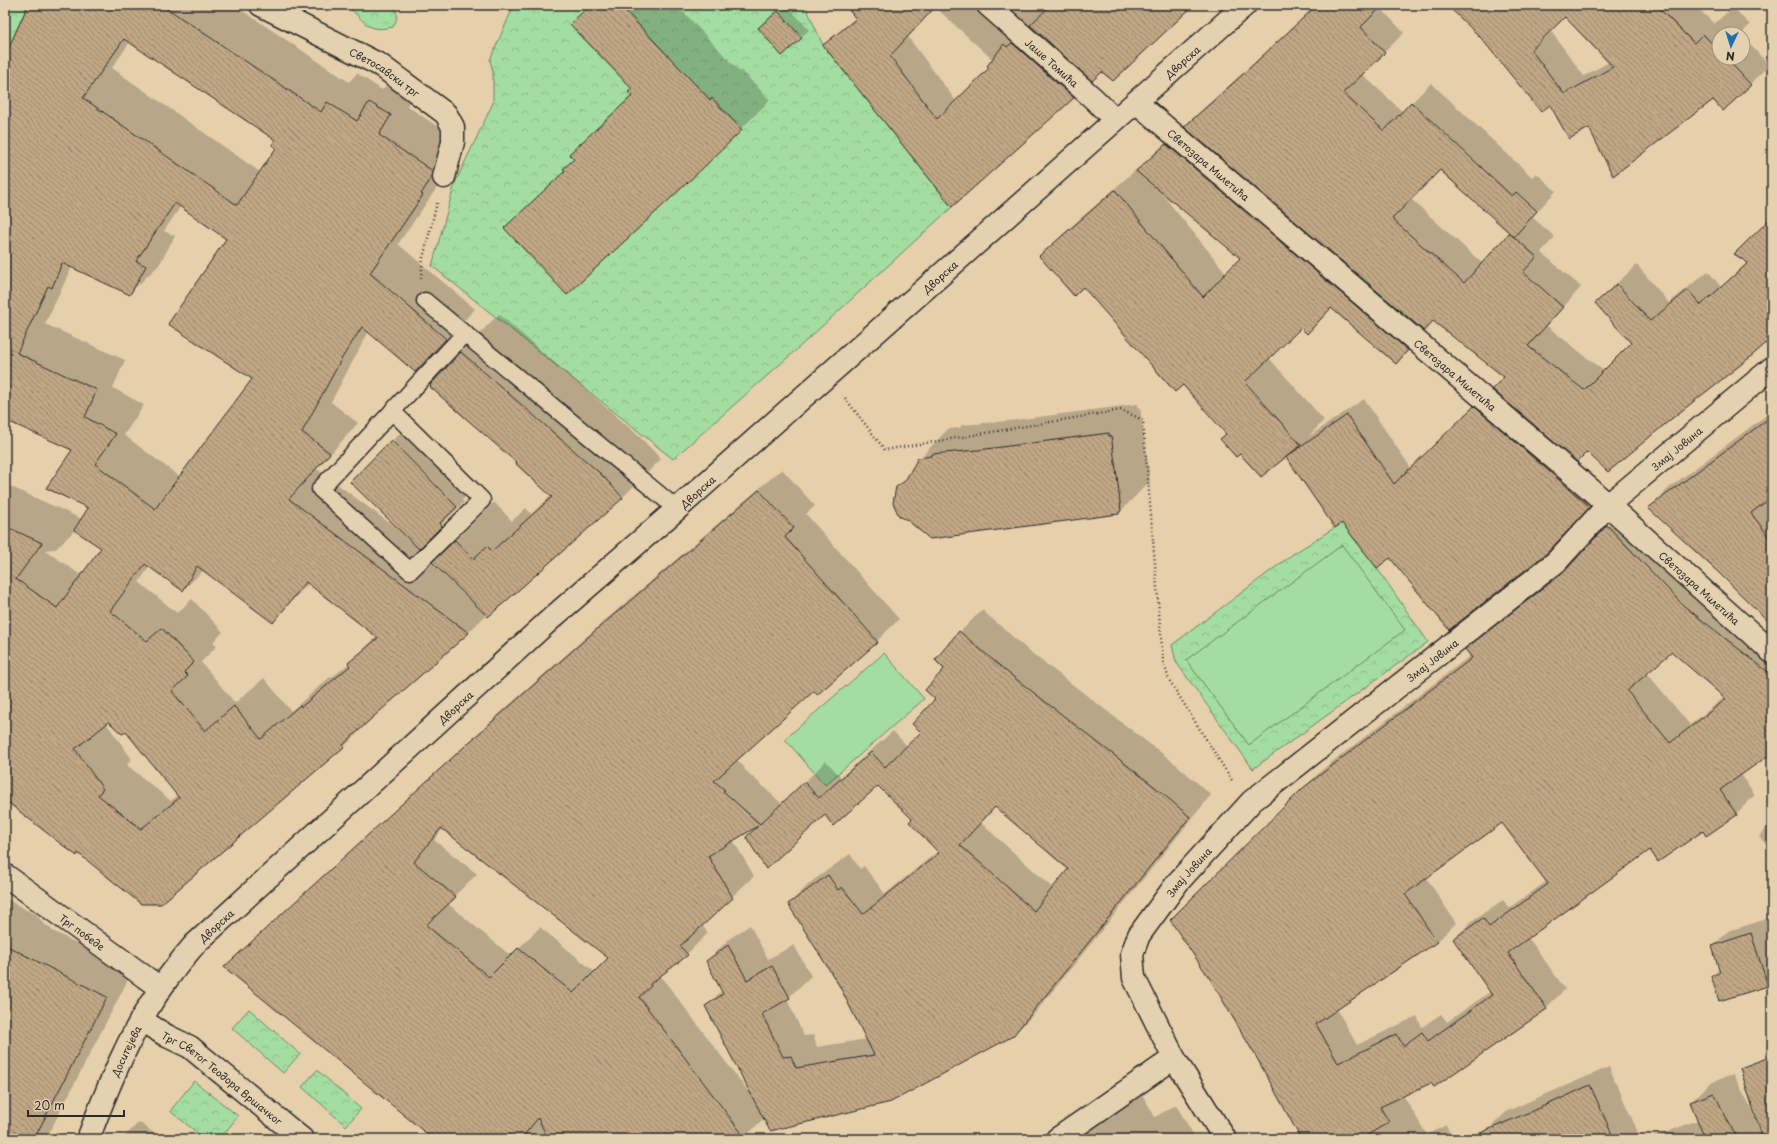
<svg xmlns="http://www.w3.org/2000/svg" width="1777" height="1144" font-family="'Playpen Sans',sans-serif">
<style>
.park{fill:url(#park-crowns);stroke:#688466}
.pitch{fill:#a4dda1;stroke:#688466}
.shadow{fill:#0003;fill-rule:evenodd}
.building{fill:url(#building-back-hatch);stroke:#2b2b2b;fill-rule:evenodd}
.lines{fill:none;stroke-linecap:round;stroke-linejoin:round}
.lane-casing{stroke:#2b2b2b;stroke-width:19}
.street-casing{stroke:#2b2b2b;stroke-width:25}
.secondary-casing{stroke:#2b2b2b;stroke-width:25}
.path{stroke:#2b2b2b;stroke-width:2.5;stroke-dasharray:1 3;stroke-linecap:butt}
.lane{stroke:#e4d1af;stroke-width:16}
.street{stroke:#e4d1af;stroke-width:22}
.secondary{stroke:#e4d1af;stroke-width:22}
.labels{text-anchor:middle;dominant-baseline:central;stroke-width:3;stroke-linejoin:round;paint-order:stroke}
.street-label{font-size:10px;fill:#2b2b2b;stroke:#e4d1af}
</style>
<defs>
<pattern id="park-crowns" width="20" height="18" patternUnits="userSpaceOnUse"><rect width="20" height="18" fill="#a4dda1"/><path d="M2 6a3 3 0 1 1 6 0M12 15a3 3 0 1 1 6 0" fill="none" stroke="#8dbe8b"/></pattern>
<pattern id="building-back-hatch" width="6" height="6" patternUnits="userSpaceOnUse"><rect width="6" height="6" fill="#c0a785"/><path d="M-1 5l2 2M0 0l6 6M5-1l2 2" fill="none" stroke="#9c886d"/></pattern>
</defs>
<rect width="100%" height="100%" fill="#e6d0ac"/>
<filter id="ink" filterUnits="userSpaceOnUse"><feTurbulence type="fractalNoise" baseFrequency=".025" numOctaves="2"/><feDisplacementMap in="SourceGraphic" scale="8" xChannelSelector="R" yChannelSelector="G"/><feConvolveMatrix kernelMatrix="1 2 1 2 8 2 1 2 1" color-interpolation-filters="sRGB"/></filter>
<g filter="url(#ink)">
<g class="park">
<polygon points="5,5 28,5 5,56"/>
<path d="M343,5H392C399,13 398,18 393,27C361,34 366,16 343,5Z"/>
<polygon points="514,5 805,5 823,45 952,207 795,351 673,459 432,266 455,183 493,103 493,72 490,60"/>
<polygon points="1342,523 1377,568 1428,642 1253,769 1176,662 1172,645 1293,554"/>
<polygon points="249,1009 300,1054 283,1073 232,1028"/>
<polygon points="317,1070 361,1109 346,1126 302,1087"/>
<polygon points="194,1081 238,1116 220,1139 205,1139 170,1111"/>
</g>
<g class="pitch">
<polygon points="1342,545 1405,630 1249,745 1186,660"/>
<polygon points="884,653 924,699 825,785 785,739"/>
</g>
<g class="shadow">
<path d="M29,5H234L349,82L357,73L382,90L399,73L419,86L407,106L461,142L452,166L398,244L475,309L415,371L369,331L331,402L358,423L317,469L399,530L400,529L351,482L414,419L479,483L462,500L464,502L420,546L437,559L494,502L512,521L526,508L531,514L552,495L519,462L461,352L499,314L640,437L661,459L623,497L488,615L487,614L468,633L372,716L373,717L344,747L161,903L79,852L77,854L5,800V484L82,519L90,507L74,450L5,419V57ZM130,42L277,140V147L260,172L112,68ZM181,206L227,239L254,378L180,477L124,435L144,405L113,388L125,360L45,324L72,267L129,294L159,265L175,236L164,231ZM75,530L102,548L82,576L45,550L56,549ZM150,566L183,590L204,570L272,622L309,583L377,636L352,661L331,678L330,677L291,711L264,678L235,703L201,662L217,646L213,642L223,632L192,599L177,613L139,582ZM109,721L126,730L178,795L171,801L127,765L132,759L106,723Z"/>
<polygon points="590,5 677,5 740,72 741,70 770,100 741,129 506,228 566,170 575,159 571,154 632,95 633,89 571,24"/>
<polygon points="785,5 787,5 809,30 782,54 767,21"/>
<path d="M857,5H1192L1091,79L952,205L825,45L856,17ZM935,7L993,60L990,68L956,101L908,37Z"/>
<path d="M1318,5H1382L1380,7L1404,33L1362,74L1403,112L1431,83L1532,177L1536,173L1556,191L1532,217L1555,237L1541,252L1581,287L1547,326L1604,371L1632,343L1597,303L1616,284L1637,265L1669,303L1708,271L1721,287L1748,262L1772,218V336L1669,419L1505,377L1434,321L1430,324L1431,326L1420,339L1396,363L1332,308L1307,333L1301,327L1269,358L1324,420L1308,437L1364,399L1411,468L1491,390L1606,489L1547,552L1391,556L1342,522L1287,457L1291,453L1290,452L1227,434L1183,384L1083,286L1040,256L1064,233L1139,167L1140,168L1161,147ZM1440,169L1511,232L1483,264L1411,199ZM1158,188L1242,258L1227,274L1158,189Z"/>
<path d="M1449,5H1695L1714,24L1733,7L1750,25L1741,34H1719V58H1743V37L1769,65L1750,84L1713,99L1589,127L1550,104ZM1565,15L1609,62L1584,76L1550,30Z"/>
<polygon points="1138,404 1138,407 1140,407 1150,481 1119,513 897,488 909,477 919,459 948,429 960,428 962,425 1008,421"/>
<polygon points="1772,411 1772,624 1720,572 1649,508 1670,487"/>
<path d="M782,469L815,506L806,514L899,619L877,641L818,693L814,689L736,759L745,768L744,769L782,804L826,761L841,777L893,731L907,746L922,731L936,699L945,669L936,660L960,632L982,610L1029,651L1177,765L1211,795L1035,1013L1013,1035L764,1118L745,1137L738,1139H434L226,967L499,714L610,616ZM879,785L913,819L938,851L885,894L864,866L860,869L850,854L811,882L789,904L841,987L867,1039L817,1047L813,1035L804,1036L787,999L811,976L794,945L768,959L750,925L729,939L707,961L722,990L707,1006L751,1095L660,975L687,954L708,933L702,925L754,876L733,840L760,824L826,813ZM996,806L1069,869L1054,889L981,823ZM443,829L609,958L595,972L540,927L511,956L447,903L477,874L434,840Z"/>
<path d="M1626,507L1703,587L1772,645V751L1741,774L1755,795L1736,814L1706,835L1703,830L1650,849L1528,937L1565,989L1546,1008L1432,1082L1403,1095L1427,1135L1446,1125L1453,1139H1303L1211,978L1172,920L1323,769L1471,655L1466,649L1485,630L1578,558ZM1672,651L1725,697L1690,725L1647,673ZM1502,822L1547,881L1509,908L1503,900L1473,920L1454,939L1491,991L1447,1022L1441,1014L1422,1027L1417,1016L1357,1045L1337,1009L1437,942L1456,923L1426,877Z"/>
<polygon points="1772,823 1772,852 1759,836"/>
<polygon points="5,898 32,913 35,913 44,924 51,928 51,930 132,972 46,1139 5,1139"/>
<polygon points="1767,919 1772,936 1772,985 1771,981 1767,985 1712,976 1720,968 1713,946 1728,931"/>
<polygon points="1609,1067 1641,1139 1474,1139 1488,1130 1507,1111"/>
<polygon points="1772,1069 1772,1139 1649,1139 1698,1120 1691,1102 1710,1083 1733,1074 1760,1124"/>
<polygon points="1142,1094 1155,1117 1176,1105 1196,1139 1070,1139 1078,1131"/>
<polygon points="139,1122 162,1139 122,1139"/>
</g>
<g class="building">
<path d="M28,5H162L321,112L327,102L357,121L369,102L391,115L379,135L433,171L432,177L421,194L423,195L370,273L446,339L415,372L362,327L342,358L302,432L330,453L289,499L469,633L371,719L343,745L344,747L161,904H141L78,853L77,856L61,844L5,800V526L42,543L16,579L57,608L101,548L74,530L88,508L46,488L72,450L5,420V56ZM124,39L275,140L272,145L276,148L237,205L83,98ZM175,203L226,239L168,324L252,379L155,509L95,464L116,434L85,417L97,390L17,353L48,286L52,288L62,263L130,295L146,266L136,261ZM145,564L183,591L197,566L273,623L306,582L378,638L348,663L350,666L301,707L300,705L261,739L234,706L205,731L172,691L188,676L184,672L194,662L162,628L147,641L110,611ZM109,722L122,734L126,732L179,798L141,829L98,795L103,789L75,749Z"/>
<polygon points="590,5 620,5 710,100 712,98 742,130 702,169 567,295 504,228 565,171 563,169 574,159 569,154 632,96 628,92 632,89 570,24"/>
<polygon points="845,5 937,5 890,56 937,119 989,68 987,66 1004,44 1007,47 1012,43 1074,98 952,207 823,45 856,19"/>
<polygon points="1051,5 1194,5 1113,81 1102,72 1092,81 1030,25"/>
<polygon points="1317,5 1383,5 1361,27 1385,53 1343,93 1384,131 1411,102 1512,196 1516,192 1537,211 1514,237 1440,170 1392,219 1464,283 1509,233 1537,257 1523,272 1563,307 1528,346 1584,390 1631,343 1595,303 1617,284 1650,321 1688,290 1701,305 1748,263 1734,254 1772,217 1772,338 1748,359 1670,420 1608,472 1587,452 1577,462 1492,389 1504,377 1433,321 1424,331 1184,127 1241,76"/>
<path d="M1447,5H1656L1694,43L1703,34L1719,51V58H1726L1751,85L1723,111L1713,100L1613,176L1589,128L1569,139L1550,105L1541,112L1481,38ZM1565,17L1613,67L1564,94L1531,50Z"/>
<polygon points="778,11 802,38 782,56 758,28"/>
<polygon points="1166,144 1408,350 1396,364 1331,308 1307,334 1301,328 1245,382 1301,445 1261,477 1240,454 1236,457 1220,439 1226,434 1183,385 1175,392 1083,287 1074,296 1039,256 1115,190 1203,297 1240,258 1136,171"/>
<polygon points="461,352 602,475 623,498 488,617 432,562 455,540 473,559 487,546 492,551 552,497 516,464 517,463 430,387 431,386 430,385"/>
<polygon points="1474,406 1590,507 1547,553 1449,630 1390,558 1377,568 1342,523 1335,528 1286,457 1347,415 1394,484"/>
<polygon points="1772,416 1772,497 1751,513 1772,541 1772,625 1719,573 1648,508"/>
<polygon points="1109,433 1109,436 1111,435 1117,476 1121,511 1119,512 1119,514 930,539 907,520 899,516 893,503 896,487 905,481 918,458 932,456 932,454 978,450"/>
<polygon points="391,440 457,507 440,523 442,526 419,549 350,482"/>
<path d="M759,490L794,528L785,537L878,642L817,695L814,691L714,781L725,790L723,791L760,824L804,782L819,798L871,752L885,767L921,732L912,724L935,699L925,690L944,669L935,660L959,631L1007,672L1155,787L1190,817L1013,1036L891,1102L770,1131L705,1006L723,994L706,961L728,945L747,980L772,966L790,998L762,1014L783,1057L791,1056L796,1068L874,1055L840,987L788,904L828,875L838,890L842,887L863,914L939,853L909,822L912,819L878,786L833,826L825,815L766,869L746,837L758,826L708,856L733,898L680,946L688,955L650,984L651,986L639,997L746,1139H548L538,1118L521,1139H433L224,967L476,736L588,637ZM995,807L1068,869L1034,911L960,845ZM441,828L486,863L608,958L573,993L518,948L489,977L426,925L456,897L414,862Z"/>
<path d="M1607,525L1684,606L1772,675V753L1720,790L1737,815L1706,836L1703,831L1658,862L1650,850L1508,953L1547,1009L1434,1087L1431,1083L1380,1107L1389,1122L1361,1139H1301L1258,1060L1210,979L1170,920L1303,788L1472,658L1465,649L1564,572ZM1672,652L1726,699L1670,743L1627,691ZM1502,823L1548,884L1489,927L1483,918L1453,939L1492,995L1428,1041L1422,1032L1403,1046L1397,1034L1338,1063L1316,1024L1437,942L1405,894Z"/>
<polygon points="1751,933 1768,986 1719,1001 1711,976 1720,973 1712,946"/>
<polygon points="5,945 107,997 34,1139 5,1139"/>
<polygon points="1772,1056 1772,1139 1763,1139 1740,1068"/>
<polygon points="1590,1085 1614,1139 1466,1139 1558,1100"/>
<polygon points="1714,1093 1737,1139 1705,1139 1690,1102"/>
</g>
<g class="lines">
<defs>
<g id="lane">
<polyline points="425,301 677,509"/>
<polyline points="392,411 482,500 410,571 320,489 465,333"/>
</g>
<g id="street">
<path id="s1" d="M261,5L380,65L446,114L453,127V142L444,177"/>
<path id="s2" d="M988,5L1094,99L1115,120"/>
<path id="s3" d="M1136,102L1590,489L1772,652"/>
<path id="s4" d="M5,875L160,988"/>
<path id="s5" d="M141,1020L167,1036L190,1047L302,1139"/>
<polyline points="1057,1139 1174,1058"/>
<path id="s6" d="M1225,1139L1174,1058L1134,978L1132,954L1139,935L1178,882L1252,801L1556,562L1608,505L1772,368"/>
</g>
<g id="secondary">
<path id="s7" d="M88,1139C107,1089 130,1032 161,988C171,973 183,958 195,944L552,618L677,509L1245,5"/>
</g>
</defs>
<use href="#lane" class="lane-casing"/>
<use href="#street" class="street-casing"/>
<use href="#secondary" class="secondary-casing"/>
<g class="path">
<polyline points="421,278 423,258 437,203"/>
<polyline points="845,398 885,450 1121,410 1143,420 1163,660 1169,680 1233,782"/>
</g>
<use href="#lane" class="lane"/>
<use href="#street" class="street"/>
<use href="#secondary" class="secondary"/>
</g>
</g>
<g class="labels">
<g class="street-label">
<text stroke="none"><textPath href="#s7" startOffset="1548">Дворска</textPath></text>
<text stroke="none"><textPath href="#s2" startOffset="86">Јаше Томића</textPath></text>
<text stroke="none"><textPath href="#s1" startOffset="141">Светосавски трг</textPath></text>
<text stroke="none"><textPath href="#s3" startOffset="96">Светозара Милетића</textPath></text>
<text stroke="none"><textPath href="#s7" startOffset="1224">Дворска</textPath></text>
<text stroke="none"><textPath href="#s3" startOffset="420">Светозара Милетића</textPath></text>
<text stroke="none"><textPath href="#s6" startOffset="958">Змај Јовина</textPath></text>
<text stroke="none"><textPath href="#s7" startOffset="900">Дворска</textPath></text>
<text stroke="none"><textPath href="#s3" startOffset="744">Светозара Милетића</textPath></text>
<text stroke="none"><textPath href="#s6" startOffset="634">Змај Јовина</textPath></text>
<text stroke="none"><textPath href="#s7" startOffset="576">Дворска</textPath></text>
<text stroke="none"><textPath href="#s6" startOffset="310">Змај Јовина</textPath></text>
<text stroke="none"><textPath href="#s7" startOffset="252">Дворска</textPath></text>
<text stroke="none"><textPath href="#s4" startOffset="96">Трг победе</textPath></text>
<text stroke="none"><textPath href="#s7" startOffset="96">Доситејева</textPath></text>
<text stroke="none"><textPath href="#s5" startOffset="100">Трг Светог Теодора Вршачког</textPath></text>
</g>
</g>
<rect width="1777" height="1144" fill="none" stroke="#e4d1af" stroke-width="20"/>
<rect x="10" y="10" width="1757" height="1124" fill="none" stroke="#2b2b2b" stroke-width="1.5" filter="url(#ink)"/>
<g transform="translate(1731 46) rotate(184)"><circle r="19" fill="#e4d1af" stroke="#9a8f7a"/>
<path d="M0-3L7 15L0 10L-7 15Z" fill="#1f6fb2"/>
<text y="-6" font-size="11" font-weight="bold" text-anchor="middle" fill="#2b2b2b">N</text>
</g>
<path d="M28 1110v6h96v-6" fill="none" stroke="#2b2b2b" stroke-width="2"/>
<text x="34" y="1110" font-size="12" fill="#2b2b2b" stroke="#e4d1af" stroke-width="3" paint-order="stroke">20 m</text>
</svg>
